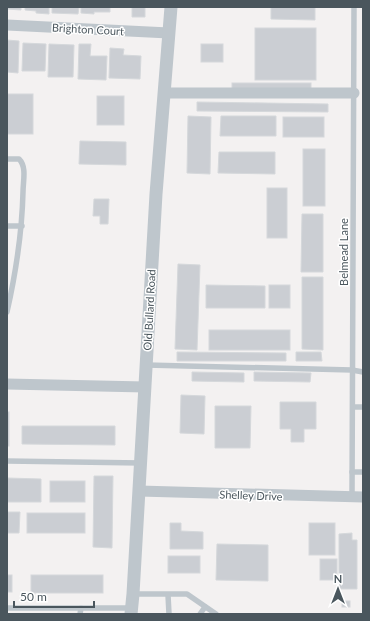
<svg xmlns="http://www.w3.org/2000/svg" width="370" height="621" font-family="Lato,sans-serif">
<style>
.building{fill:#cbced3;stroke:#d5d8db}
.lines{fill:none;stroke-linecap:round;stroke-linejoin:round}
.service{stroke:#bec6cc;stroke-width:5.5}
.minor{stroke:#bec6cc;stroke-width:11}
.tertiary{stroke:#bec6cc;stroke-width:13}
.labels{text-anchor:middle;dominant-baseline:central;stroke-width:3;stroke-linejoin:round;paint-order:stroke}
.street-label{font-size:11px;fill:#4a565d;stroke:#fff}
</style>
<rect width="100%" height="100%" fill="#f3f1f1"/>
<g class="building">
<polygon points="7,7 21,7 21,10 7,9"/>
<polygon points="25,7 49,7 49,14 36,13 36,11 25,10"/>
<polygon points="52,7 79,7 78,14 52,13"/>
<polygon points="81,7 110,7 110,12 94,12 94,14 81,13"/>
<polygon points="122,7 145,7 145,17 132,17 132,7"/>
<polygon points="271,7 315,7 315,20 271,19"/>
<rect x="255" y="28" width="61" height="52"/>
<polygon points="7,40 19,41 18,73 7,72"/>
<polygon points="23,43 46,44 45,71 22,71"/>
<polygon points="49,44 74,45 73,77 48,77"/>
<polygon points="79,44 91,44 90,56 107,56 106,80 78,79"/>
<rect x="201" y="44" width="22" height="18"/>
<polygon points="110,48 124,49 123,55 141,56 140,79 109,78"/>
<rect x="232" y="83" width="79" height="9"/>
<rect x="7" y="94" width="26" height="40"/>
<rect x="97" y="96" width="27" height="29"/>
<polygon points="197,102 328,104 328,112 197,111"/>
<polygon points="188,116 211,117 210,174 187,173"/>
<polygon points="221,116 276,116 276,136 220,136"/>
<rect x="283" y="117" width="41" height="20"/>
<polygon points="80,141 126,142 126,165 79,164"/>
<rect x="303" y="149" width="22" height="57"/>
<polygon points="219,152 275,152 275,174 218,173"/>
<rect x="267" y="188" width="20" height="50"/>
<polygon points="94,199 109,199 108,224 100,224 100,216 93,216"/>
<polygon points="302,214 323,214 323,272 301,272"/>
<polygon points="178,264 200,265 197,350 175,349"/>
<polygon points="302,277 323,277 323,350 302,349"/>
<polygon points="206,285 265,286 265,308 206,308"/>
<rect x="269" y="285" width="21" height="23"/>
<rect x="209" y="330" width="81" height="20"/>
<polygon points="177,352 286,353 286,361 177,361"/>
<polygon points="296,352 321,352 322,361 296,361"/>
<polygon points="192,372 244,373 244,382 192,381"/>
<polygon points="254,372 311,373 310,382 254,381"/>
<polygon points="181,395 205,396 204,434 180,433"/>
<polygon points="280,402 316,402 316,429 304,429 304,442 291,442 291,429 280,429"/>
<polygon points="215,406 251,406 250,448 215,448"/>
<rect x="7" y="412" width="2" height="34"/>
<polygon points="22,426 115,426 115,445 22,444"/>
<polygon points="94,476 113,476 112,548 93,547"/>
<polygon points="7,478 41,479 41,502 7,502"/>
<rect x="50" y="481" width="35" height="21"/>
<polygon points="7,512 20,512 19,533 7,533"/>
<rect x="27" y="513" width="58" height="20"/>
<polygon points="170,523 181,523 181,531 203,532 203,549 170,549"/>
<rect x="309" y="523" width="26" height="32"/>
<polygon points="352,533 352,540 357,540 357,589 339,589 339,534"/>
<polygon points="217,544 268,545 268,581 216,580"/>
<rect x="168" y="556" width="32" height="17"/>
<rect x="320" y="559" width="17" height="21"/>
<rect x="7" y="575" width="5" height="17"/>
<rect x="31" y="575" width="72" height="18"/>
<rect x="342" y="601" width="8" height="6"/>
</g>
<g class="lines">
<g class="service">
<path d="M7,159H19C27,167 23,181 23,192C22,233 16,272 7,312"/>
<polyline points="7,226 22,226"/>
<polyline points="146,365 352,370 363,372"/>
<polyline points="353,407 363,407"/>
<polyline points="7,461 141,463"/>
<polyline points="352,472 363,472"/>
<polyline points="352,497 354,7"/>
<polyline points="134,594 187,594 216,614"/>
<polyline points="168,595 169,614"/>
<polyline points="7,608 81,608"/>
<polyline points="80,614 81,608 131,608"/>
<polyline points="200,614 205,607"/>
</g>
<g class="minor">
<polyline points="7,25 169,33"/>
<polyline points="164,93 354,93"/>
<polyline points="7,384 145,387"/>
<polyline points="139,491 363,497"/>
</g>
<polyline class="tertiary" points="131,614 133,594 156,194 171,7"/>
</g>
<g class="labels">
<g class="street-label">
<text transform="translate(88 29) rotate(3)">Brighton Court</text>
<text transform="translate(343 252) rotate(-90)">Belmead Lane</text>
<text transform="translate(149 310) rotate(-87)">Old Bullard Road</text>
<text transform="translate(251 495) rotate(2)">Shelley Drive</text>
</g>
</g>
<rect width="370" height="621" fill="none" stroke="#4a565d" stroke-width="16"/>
<g transform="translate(338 589)" stroke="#ffffff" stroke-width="3" paint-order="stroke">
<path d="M0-3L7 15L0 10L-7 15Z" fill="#4a565d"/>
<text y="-6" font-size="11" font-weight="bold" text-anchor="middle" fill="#4a565d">N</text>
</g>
<path d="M14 601v6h80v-6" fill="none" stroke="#4a565d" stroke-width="2"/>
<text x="20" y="601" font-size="12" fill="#4a565d" stroke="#ffffff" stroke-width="3" paint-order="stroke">50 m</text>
</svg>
